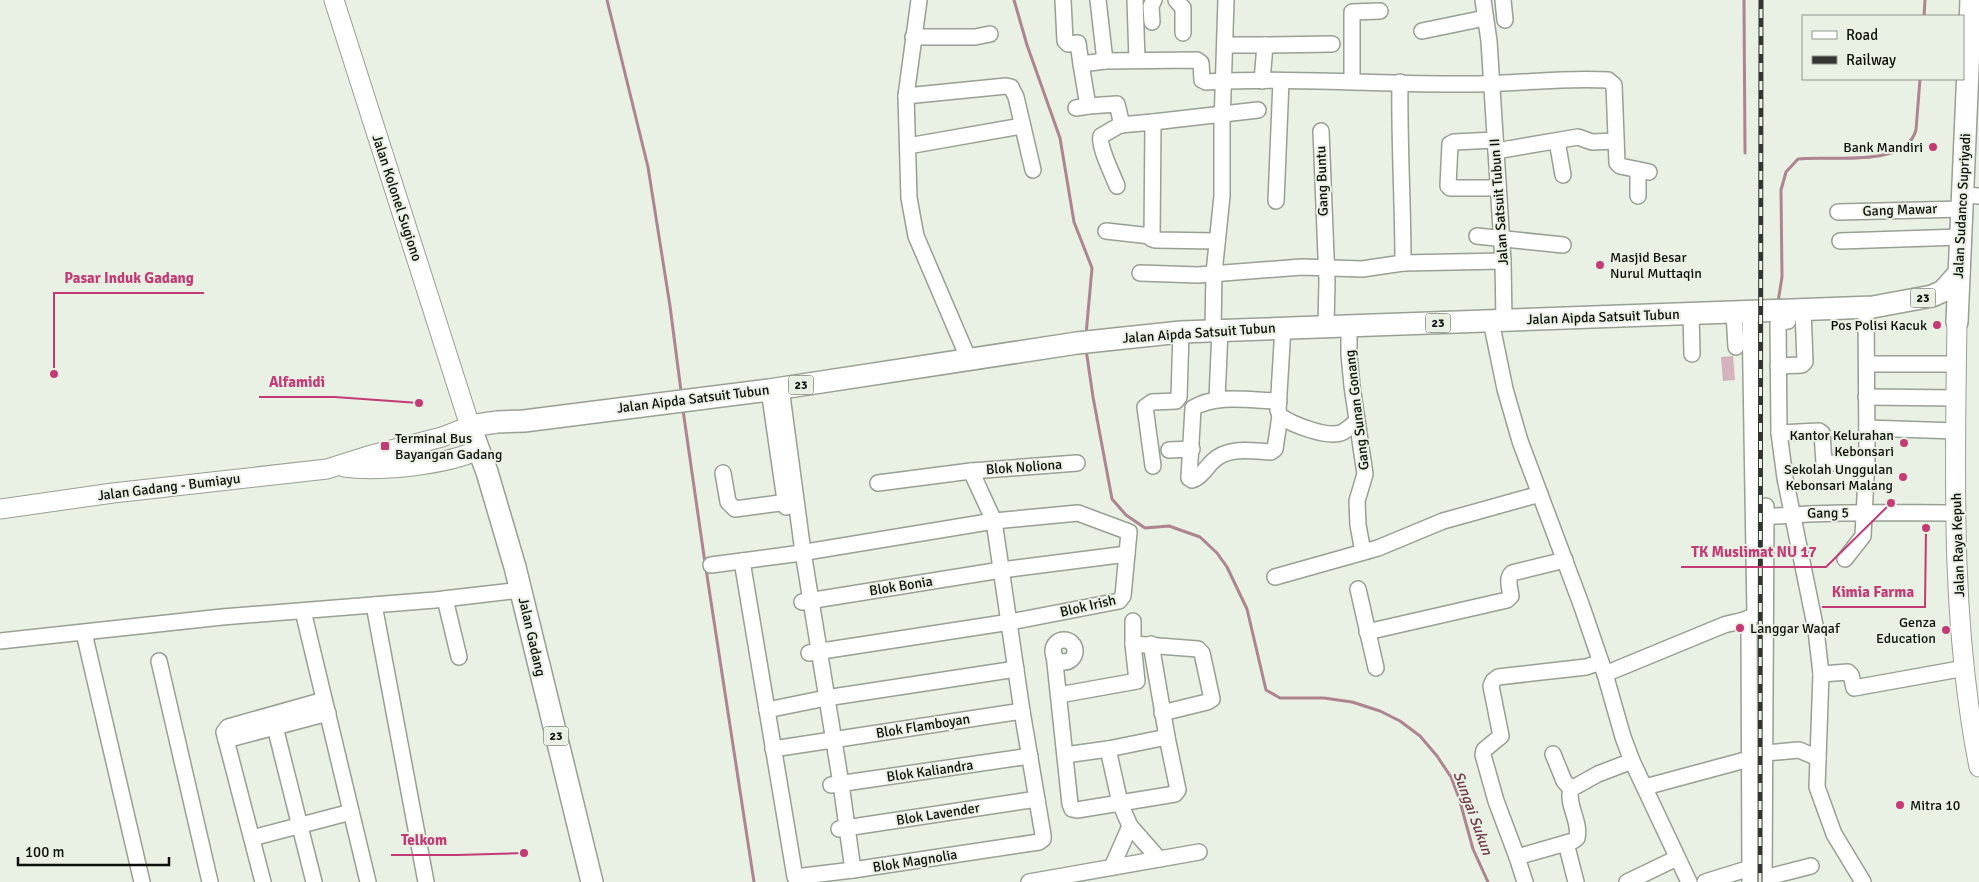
<svg xmlns="http://www.w3.org/2000/svg" width="1979" height="882" font-family="Signika,sans-serif">
<style>
.green{fill:#d4b3bd}
.lines{fill:none;stroke-linecap:round;stroke-linejoin:round}
.stream{stroke:#ad8490;stroke-width:3}
.minor-casing{stroke:#989f93;stroke-width:18}
.major-casing{stroke:#989f93;stroke-width:21}
.highway-casing{stroke:#989f93;stroke-width:24}
.minor{stroke:#fff;stroke-width:15}
.major{stroke:#fff;stroke-width:19}
.highway{stroke:#fff;stroke-width:21}
.rail-casing{stroke:#333630;stroke-width:5}
.rail{stroke:#e9f0e4;stroke-width:3;stroke-dasharray:9;stroke-linecap:butt}
.poi-dot{fill:#c33a74;stroke:#e9f0e4;stroke-width:2}
.labels{text-anchor:middle;dominant-baseline:central;stroke-width:4;stroke-linejoin:round;paint-order:stroke}
.shield{fill:#e9f0e4;stroke:#4f524c;stroke-width:1}
.shield-label{font-size:12px;font-weight:bold;fill:#0d0f0b}
.poi-label{font-size:14px;fill:#0d0f0b;stroke:#e9f0e4;text-anchor:end}
.street-label{font-size:14px;fill:#0d0f0b;stroke:#e9f0e4}
.water-label{font-size:15px;font-style:italic;fill:#6e364a;stroke:#e9f0e4}
.leader{fill:none;stroke:#c33a74;stroke-width:2}
.callout-dot{fill:#c33a74;stroke:#e9f0e4;stroke-width:2}
.callout-label{font-size:15px;text-anchor:middle;font-weight:bold;fill:#c33a74;stroke:#e9f0e4;stroke-width:4;stroke-linejoin:round;paint-order:stroke}
</style>
<rect width="100%" height="100%" fill="#e9f0e4"/>
<polygon class="green" points="1733,356 1735,380 1723,381 1721,357"/>
<g class="lines">
<g class="stream">
<polyline points="607,0 648,167 670,306 681,391"/>
<polyline points="1014,0 1027,45 1060,138 1074,222 1092,268 1086,335"/>
<polyline points="1744,0 1745,153"/>
<polyline points="1924,16 1925,0"/>
<path d="M1778,302L1782,277L1781,190L1786,172L1798,159C1829,155 1905,169 1916,130L1920,79"/>
<polyline points="1086,349 1093,397 1112,499 1126,515 1145,528 1169,526 1200,537 1217,553 1227,567 1247,609 1266,690 1280,698 1324,698 1352,702 1380,711 1400,721 1420,736 1437,756 1451,777 1459,798 1473,849 1488,882"/>
<polyline points="683,410 705,563"/>
<polyline points="706,569 754,882"/>
</g>
<defs>
<g id="minor">
<polyline points="919,0 906,96 909,198 916,236 969,360"/>
<path d="M1063,0L1065,41L1068,44L1078,43L1081,64L1105,61L1197,60L1201,63L1202,80L1206,82C1296,77 1385,85 1475,84C1519,84 1563,77 1608,80L1614,85L1617,163L1620,166L1649,172"/>
<polyline points="1098,0 1105,61"/>
<polyline points="1135,0 1137,60"/>
<polyline points="1176,0 1183,8 1183,33"/>
<polyline points="1483,0 1489,41 1503,261 1504,321"/>
<polyline points="1503,0 1505,20"/>
<polyline points="1152,22 1151,6 1154,0"/>
<polyline points="1422,31 1485,18"/>
<polyline points="913,37 975,37 990,34"/>
<polyline points="1225,45 1265,45"/>
<polyline points="1262,81 1265,45 1332,44"/>
<polyline points="1352,81 1352,12 1380,11"/>
<path d="M1400,82C1399,142 1403,202 1403,263"/>
<polyline points="906,96 1006,86 1011,87 1016,97 1033,170"/>
<polyline points="1088,106 1117,104 1122,125"/>
<polyline points="1076,108 1088,106 1081,64"/>
<polyline points="1321,131 1327,281 1326,326"/>
<polyline points="1495,140 1454,142 1450,144 1448,186 1450,188 1498,188"/>
<polyline points="1557,141 1563,175"/>
<polyline points="908,146 1022,126"/>
<polyline points="1496,151 1578,137 1592,142 1616,141"/>
<path d="M1117,186C1113,175 1098,146 1101,136L1120,125L1153,122"/>
<polyline points="1963,195 1979,196"/>
<polyline points="1638,196 1638,170"/>
<polyline points="1276,201 1281,81"/>
<polyline points="1838,212 1963,209"/>
<polyline points="1106,231 1151,236"/>
<polyline points="1477,236 1563,245"/>
<polyline points="1217,241 1155,240 1152,239 1153,122 1258,110"/>
<polyline points="1840,241 1961,237"/>
<polyline points="1140,273 1198,275 1302,267 1362,269 1403,263 1503,261"/>
<polyline points="1787,311 1788,321 1778,323 1779,433 1785,478 1816,630 1821,674 1817,787 1834,834 1863,882"/>
<polyline points="1691,313 1692,354"/>
<polyline points="1734,313 1736,347"/>
<polyline points="1491,321 1505,389 1520,441 1581,604 1605,674 1623,737 1632,761 1689,882"/>
<path d="M1283,327L1278,410L1280,416C1293,425 1329,439 1343,432C1348,429 1352,425 1356,422"/>
<polyline points="1349,327 1349,354 1352,386 1365,474 1357,501 1358,525 1363,552"/>
<polyline points="1213,330 1214,273 1222,196 1222,124 1226,0"/>
<polyline points="1867,364 1956,364"/>
<polyline points="1778,366 1802,365 1805,362 1803,310"/>
<polyline points="781,388 803,552 841,784 853,870"/>
<polyline points="769,390 786,507"/>
<polyline points="1866,397 1956,398"/>
<polyline points="1217,399 1220,330"/>
<path d="M1279,401C1252,401 1218,393 1193,408L1189,478L1192,480C1200,478 1206,468 1212,462C1227,446 1251,451 1271,452L1275,449L1280,416"/>
<polyline points="1867,428 1956,431"/>
<polyline points="1779,433 1819,431 1822,433 1824,463 1867,463"/>
<polyline points="1169,450 1192,449"/>
<polyline points="1153,466 1145,407 1152,402 1176,401 1179,397 1181,332"/>
<polyline points="723,473 728,502 735,509 795,501"/>
<polyline points="878,483 971,471 1077,463"/>
<path d="M1766,517C1829,511 1892,513 1955,513"/>
<polyline points="1845,559 1863,536 1867,457 1866,307"/>
<polyline points="742,561 795,877 853,870 1039,842 1043,839 1043,835 1022,711 994,521 971,471"/>
<polyline points="711,565 794,554 994,521 1078,513 1129,532 1123,596 1119,601 1010,622 809,653"/>
<polyline points="1275,577 1378,548 1443,521 1540,494"/>
<polyline points="1358,589 1376,668"/>
<polyline points="445,599 459,657"/>
<polyline points="802,602 1001,570 1127,554"/>
<polyline points="374,605 426,882"/>
<polyline points="303,611 368,882"/>
<polyline points="1749,619 1750,882"/>
<path d="M1367,632L1507,600L1511,596C1510,588 1506,579 1512,573L1565,560"/>
<polyline points="84,633 142,882"/>
<circle cx="1064" cy="651" r="11"/>
<polyline points="0,641 222,617 435,600 521,590"/>
<polyline points="1133,644 1198,649 1202,653 1212,699 1207,702 1162,713"/>
<polyline points="1054,654 1070,804 1072,809 1077,810 1120,803 1130,826 1112,867"/>
<polyline points="159,661 210,882"/>
<path d="M1605,674L1724,625C1733,622 1748,621 1755,614L1750,312"/>
<polyline points="1821,674 1848,672 1851,675 1854,688 1965,668"/>
<polyline points="1059,695 1137,681 1133,644 1133,621"/>
<polyline points="767,710 826,698 1016,669"/>
<polyline points="272,715 314,882"/>
<polyline points="226,740 328,713"/>
<polyline points="773,749 1022,711"/>
<polyline points="1108,749 1120,803 1175,794 1178,790 1167,737 1151,644"/>
<polyline points="1765,753 1799,750 1818,758"/>
<polyline points="1553,754 1564,781 1571,789"/>
<polyline points="1065,755 1108,749 1167,737"/>
<polyline points="831,785 1030,756"/>
<polyline points="1645,787 1749,759"/>
<polyline points="1130,826 1159,859"/>
<polyline points="839,829 1037,799"/>
<polyline points="252,838 351,812"/>
<polyline points="1566,843 1576,882"/>
<polyline points="1517,857 1496,801 1483,755 1484,750 1501,736 1491,686 1493,681 1498,677 1586,667 1601,662"/>
<polyline points="1764,878 1811,866"/>
<polyline points="263,882 224,732 228,727 324,700"/>
<polyline points="1029,882 1199,852"/>
<path d="M1525,882L1517,857L1573,841L1577,838C1581,822 1566,804 1571,789L1598,774L1632,761"/>
<polyline points="1627,882 1677,858"/>
<polyline points="1705,882 1750,868"/>
<polyline points="1764,882 1766,506"/>
</g>
<g id="major">
<path d="M1957,322C1955,470 1950,621 1979,767"/>
<path d="M344,467C379,472 446,465 478,450"/>
<polyline points="0,509 113,493 327,469 368,456 442,437 470,426 334,0"/>
</g>
<g id="highway">
<polyline points="1957,322 1971,0"/>
<polyline points="592,882 515,567 487,472 470,426 497,422 524,421 769,390 1077,343 1181,332 1873,307 1932,296 1943,291 1959,273"/>
</g>
</defs>
<use href="#minor" class="minor-casing"/>
<use href="#major" class="major-casing"/>
<use href="#highway" class="highway-casing"/>
<use href="#minor" class="minor"/>
<use href="#major" class="major"/>
<use href="#highway" class="highway"/>
<defs>
<polyline id="rail" points="1760,882 1761,0"/>
</defs>
<use href="#rail" class="rail-casing"/>
<use href="#rail" class="rail"/>
</g>
<g class="poi-dot">
<circle cx="1933" cy="147" r="5"/>
<circle cx="1600" cy="265" r="5"/>
<circle cx="1937" cy="325" r="5"/>
<circle cx="1904" cy="443" r="5"/>
<rect x="380" y="441" width="10" height="10" rx="2.5"/>
<circle cx="1903" cy="477" r="5"/>
<circle cx="1740" cy="628" r="5"/>
<circle cx="1946" cy="630" r="5"/>
<circle cx="1900" cy="805" r="5"/>
</g>
<g class="labels">
<g class="shield">
<rect x="1910.5" y="288.5" width="25" height="19" rx="4"/>
<rect x="1425.5" y="313.5" width="25" height="19" rx="4"/>
<rect x="788.5" y="375.5" width="25" height="19" rx="4"/>
<rect x="543.5" y="726.5" width="25" height="19" rx="4"/>
</g>
<g class="shield-label">
<text x="1923" y="298">23</text>
<text x="1438" y="323">23</text>
<text x="801" y="385">23</text>
<text x="556" y="736">23</text>
</g>
<g class="poi-label">
<text x="1923" y="147">Bank Mandiri</text>
<text x="1610" y="257" text-anchor="start">Masjid Besar<tspan x="1610" dy="16">Nurul Muttaqin</tspan></text>
<text x="1927" y="325">Pos Polisi Kacuk</text>
<text x="1894" y="435">Kantor Kelurahan<tspan x="1894" dy="16">Kebonsari</tspan></text>
<text x="395" y="438" text-anchor="start">Terminal Bus<tspan x="395" dy="16">Bayangan Gadang</tspan></text>
<text x="1893" y="469">Sekolah Unggulan<tspan x="1893" dy="16">Kebonsari Malang</tspan></text>
<text x="1936" y="622">Genza<tspan x="1936" dy="16">Education</tspan></text>
<text x="1750" y="628" text-anchor="start">Langgar Waqaf</text>
<text x="1910" y="805" text-anchor="start">Mitra 10</text>
</g>
<g class="street-label">
<text transform="translate(1322 181) rotate(-92)">Gang Buntu</text>
<text transform="translate(397 198) rotate(72)">Jalan Kolonel Sugiono</text>
<text transform="translate(1499 202) rotate(-94)">Jalan Satsuit Tubun II</text>
<text transform="translate(1962 206) rotate(-87)">Jalan Sudanco Supriyadi</text>
<text transform="translate(1900 210) rotate(-2)">Gang Mawar</text>
<text transform="translate(1603 317) rotate(-2)">Jalan Aipda Satsuit Tubun</text>
<text transform="translate(1199 333) rotate(-4)">Jalan Aipda Satsuit Tubun</text>
<text transform="translate(693 399) rotate(-7)">Jalan Aipda Satsuit Tubun</text>
<text transform="translate(1357 410) rotate(-97)">Gang Sunan Gonang</text>
<text transform="translate(1024 467) rotate(-4)">Blok Noliona</text>
<text transform="translate(169 487) rotate(-7)">Jalan Gadang - Bumiayu</text>
<text transform="translate(1828 513) rotate(-1)">Gang 5</text>
<text transform="translate(1958 545) rotate(-92)">Jalan Raya Kepuh</text>
<text transform="translate(901 586) rotate(-9)">Blok Bonia</text>
<text transform="translate(1088 606) rotate(-13)">Blok Irish</text>
<text transform="translate(532 637) rotate(77)">Jalan Gadang</text>
<text transform="translate(923 726) rotate(-9)">Blok Flamboyan</text>
<text transform="translate(930 771) rotate(-8)">Blok Kaliandra</text>
<text transform="translate(938 814) rotate(-9)">Blok Lavender</text>
<text transform="translate(915 861) rotate(-9)">Blok Magnolia</text>
</g>
<g class="water-label">
<text transform="translate(1473 813) rotate(70)">Sungai Sukun</text>
</g>
</g>
<path class="leader" d="M54 374L54 293H204M419 403L335 397H259M1891 503L1826 567H1681M1926 528L1925 607H1822M524 853L457 855H391"/>
<g class="callout-dot">
<circle cx="54" cy="374" r="5"/>
<circle cx="419" cy="403" r="5"/>
<circle cx="1891" cy="503" r="5"/>
<circle cx="1926" cy="528" r="5"/>
<circle cx="524" cy="853" r="5"/>
</g>
<g class="callout-label">
<text x="129" y="283">Pasar Induk Gadang</text>
<text x="297" y="387">Alfamidi</text>
<text x="1754" y="557">TK Muslimat NU 17</text>
<text x="1873" y="597">Kimia Farma</text>
<text x="424" y="845">Telkom</text>
</g>
<rect x="1802" y="15" width="162" height="65" fill="#e9f0e4" stroke="#91968d"/>
<rect x="1812" y="31" width="25" height="8" fill="#ffffff" stroke="#91968d"/>
<text x="1846" y="40" font-size="15" fill="#0d0f0b">Road</text>
<rect x="1812" y="56" width="25" height="8" fill="#333630" stroke="#91968d"/>
<text x="1846" y="65" font-size="15" fill="#0d0f0b">Railway</text>
<path d="M18 857v8h151v-8" fill="none" stroke="#0d0f0b" stroke-width="2.5"/>
<text x="25" y="857" font-size="15" fill="#0d0f0b" stroke="#e9f0e4" stroke-width="4" paint-order="stroke">100 m</text>
</svg>
